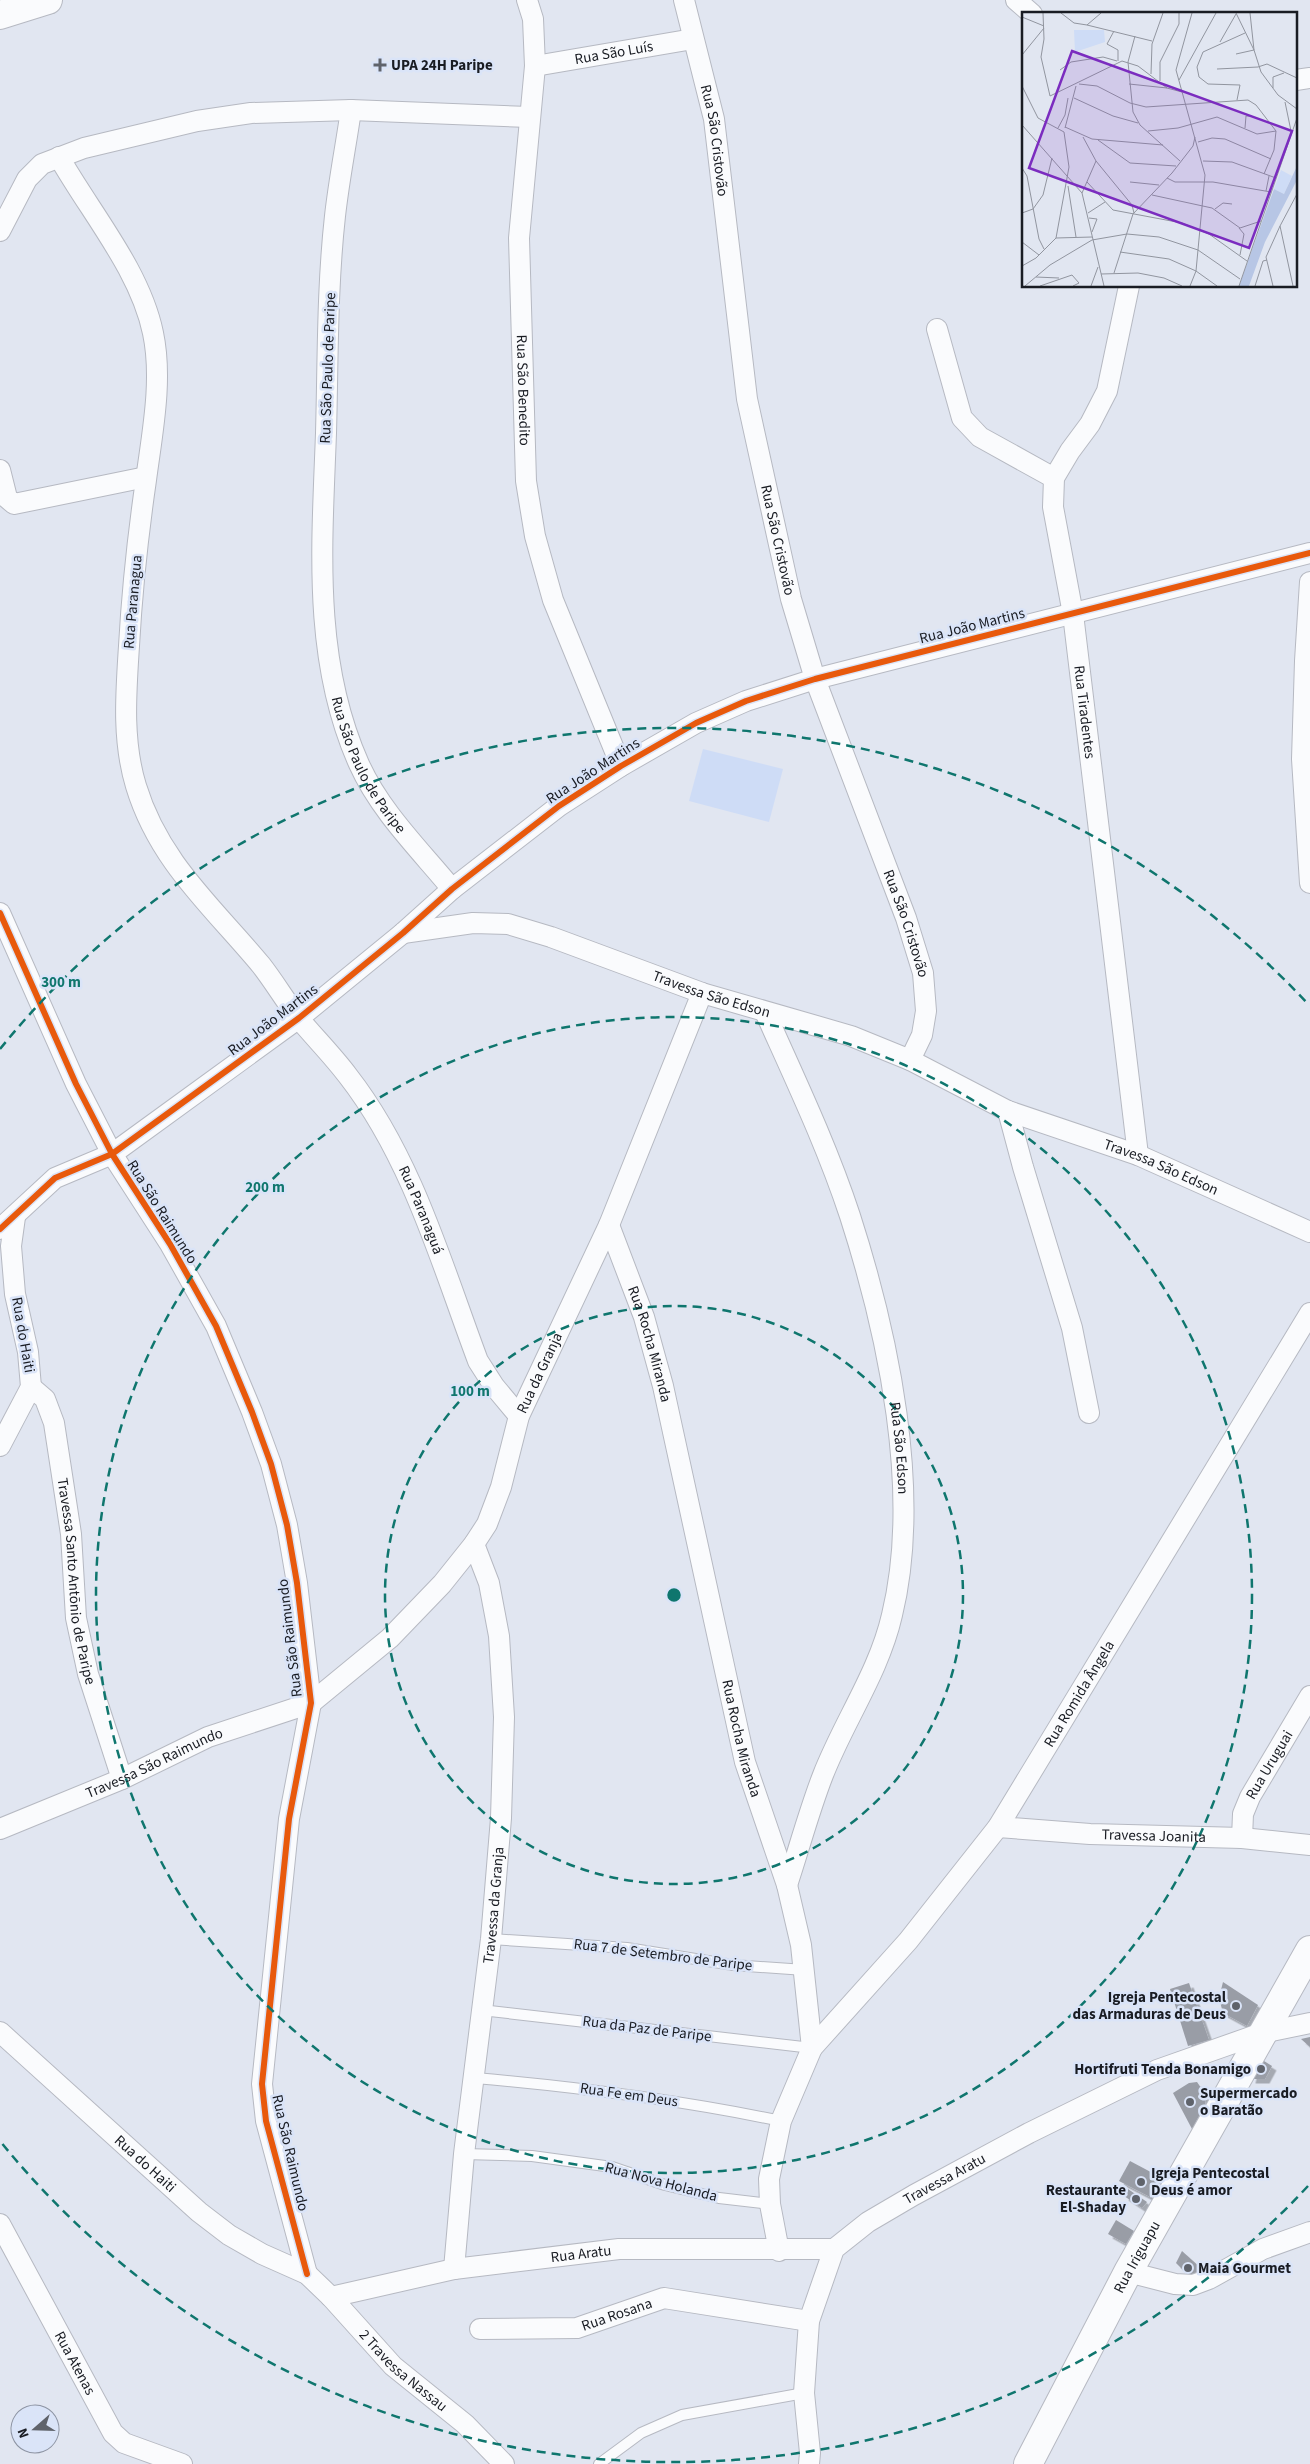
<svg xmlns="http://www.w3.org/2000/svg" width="1310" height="2464" font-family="'Source Sans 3',sans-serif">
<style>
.green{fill:#cedcf6}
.building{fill:#999da6;filter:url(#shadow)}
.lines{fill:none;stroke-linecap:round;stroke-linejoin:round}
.service-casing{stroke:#b6b9c2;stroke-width:12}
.minor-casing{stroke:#b6b9c2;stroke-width:22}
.secondary-casing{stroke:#b6b9c2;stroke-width:30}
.service{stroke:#fafbfd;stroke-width:10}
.minor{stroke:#fafbfd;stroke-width:20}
.secondary{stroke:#fafbfd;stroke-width:28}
.cycleway-casing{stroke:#dae4f8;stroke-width:9}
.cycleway{stroke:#e8590c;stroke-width:6}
.ring{fill:none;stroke:#0f766e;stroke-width:2.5;stroke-dasharray:9 6}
.poi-dot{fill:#5f636b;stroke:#dae4f8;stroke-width:2}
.labels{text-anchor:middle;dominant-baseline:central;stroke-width:5;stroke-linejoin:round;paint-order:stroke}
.street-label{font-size:15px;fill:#191c23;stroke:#dae4f8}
.poi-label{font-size:15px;font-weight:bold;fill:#191c23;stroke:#dae4f8;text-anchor:start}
.inset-road{fill:none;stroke:#91959f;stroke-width:1}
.view{fill:#7b2cbf;fill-opacity:0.15;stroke:#7b2cbf;stroke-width:2.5}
.inset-edge{fill:none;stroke:#191c23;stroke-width:2.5}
.centre{fill:#0f766e;stroke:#dae4f8;stroke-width:2.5}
.ring-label{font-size:15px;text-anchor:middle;font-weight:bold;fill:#0f766e;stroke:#dae4f8;stroke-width:5;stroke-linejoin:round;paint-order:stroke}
</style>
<defs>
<filter id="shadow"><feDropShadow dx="4.5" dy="4.5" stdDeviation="0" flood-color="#0004"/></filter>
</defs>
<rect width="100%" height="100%" fill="#e1e6f1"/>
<polygon class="green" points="703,749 783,769 769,822 689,801"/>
<g class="building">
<polygon points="1223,1982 1258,2005 1247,2026 1223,2013 1219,1998"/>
<polygon points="1189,1983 1209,2040 1188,2046 1170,1989"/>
<polygon points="1310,2037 1310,2047 1301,2039"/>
<polygon points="1256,2056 1272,2066 1265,2079 1251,2079"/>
<polygon points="1197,2082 1206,2095 1205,2105 1192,2129 1173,2093 1189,2083"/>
<polygon points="1130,2161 1162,2178 1152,2198 1119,2181"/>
<polygon points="1128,2189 1147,2202 1142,2208 1124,2196"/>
<polygon points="1116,2220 1134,2231 1126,2244 1108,2234"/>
<polygon points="1182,2251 1203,2270 1191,2278 1176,2263"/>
</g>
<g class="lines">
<defs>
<g id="service">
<polyline points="491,1939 627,1948 733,1965 805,1970"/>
<polyline points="481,2010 812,2048"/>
<path d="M475,2078C578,2087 680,2100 781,2121"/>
<polyline points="464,2154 532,2156 612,2167 665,2185 719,2198 770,2204"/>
<polyline points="599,2464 641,2433 682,2415 804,2393"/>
</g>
<g id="minor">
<path id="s1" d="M527,0L533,19L535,66L519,238L526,481L535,536L553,600L621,766"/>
<path id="s2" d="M684,0L714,119L747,399L791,599L815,679L906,918L923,973L926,1011L922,1035L910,1060"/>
<polyline points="1016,0 1032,14"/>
<path id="s3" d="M535,66L693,39"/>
<polyline points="1296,80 1310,78"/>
<path id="s4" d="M351,110C346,145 339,180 335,216C327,288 328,361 326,433C322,545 312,659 359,764C380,811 420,850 452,889"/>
<path id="s5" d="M59,157C90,212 140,270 153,333C163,380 152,434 146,480C138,535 132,591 129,646C126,693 122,740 136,786C159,862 213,907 261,965C275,983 286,1002 300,1020C316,1039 333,1056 348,1076C412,1158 442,1265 478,1361L494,1386L519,1416"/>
<polyline points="0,231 27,179 42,164 84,148 197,121 251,113 351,110 529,117"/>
<path id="s6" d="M1129,286L1107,391L1090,424L1070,451L1054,478L1053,507L1073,614L1138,1155"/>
<polyline points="937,329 962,418 980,437 1054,478"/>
<polyline points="0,470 7,498 14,504 146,477"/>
<polyline points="1310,582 1305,661 1302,759 1310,883"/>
<polyline points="0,913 76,1084 112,1154 170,1244 216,1326 252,1412 271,1464 287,1525 297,1583 311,1703 289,1819 262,2084 266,2121 307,2274"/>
<path id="s7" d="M403,933L473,923L508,924L551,937L702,993L851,1036L910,1060L1008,1111L1138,1155L1310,1232"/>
<path id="s8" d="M765,1012C795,1079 827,1146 850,1216C888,1334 922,1492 892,1615C879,1672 844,1721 823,1775C809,1811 799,1849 787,1885"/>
<polyline points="1008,1111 1023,1167 1072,1328 1089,1413"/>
<path id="s9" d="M609,1225L644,1317L663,1386L745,1762L787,1885L801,1945L812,2048L781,2121L769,2179L770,2204L779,2251"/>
<polyline points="0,1229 55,1178 112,1154 299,1018 403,933 452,889 559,806 621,766 696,723 746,701 815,679 1310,553"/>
<path id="s10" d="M31,1387L45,1399L54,1423L71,1534L76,1618L88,1674L122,1779"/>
<polyline points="0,1446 31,1387 28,1352 15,1294 11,1246 15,1217"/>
<path id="s11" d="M998,1827L1090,1834L1242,1838L1310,1845"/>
<path id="s12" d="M0,1829L122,1779L208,1737L311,1703L390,1638L442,1584L474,1544L487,1524L501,1487L519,1416L609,1225L702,993"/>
<path id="s13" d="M1242,1838L1243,1814L1250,1797L1310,1696"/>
<path id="s14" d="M0,2032L199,2212L229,2235L262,2254L307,2274L331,2297L393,2366L465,2424L504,2464"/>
<path id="s15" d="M812,2048L908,1941L998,1827L1310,1313"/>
<path id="s16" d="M0,2224L113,2433L124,2443L182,2464"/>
<path id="s17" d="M454,2269L464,2154L491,1939L501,1818L504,1717L499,1636L489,1583L474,1544"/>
<polyline points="1128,2272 1175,2284 1193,2285 1209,2279 1263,2249 1310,2232"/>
<path id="s18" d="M331,2297L454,2269L619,2249H834"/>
<path id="s19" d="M480,2329L577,2328L664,2298L809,2321"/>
<path id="s20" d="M809,2464L810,2453L804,2393L809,2321L834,2249L868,2222L914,2195L1029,2133L1157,2070L1262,2033L1310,2023"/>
</g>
<g id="secondary">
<polyline points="0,15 48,0"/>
<path id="s21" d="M1028,2464L1128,2272L1310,1950"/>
</g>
</defs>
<use href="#service" class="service-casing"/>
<use href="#minor" class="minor-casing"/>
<use href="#secondary" class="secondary-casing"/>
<use href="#service" class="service"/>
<use href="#minor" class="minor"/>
<use href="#secondary" class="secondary"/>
<defs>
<g id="cycleway">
<polyline points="0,913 76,1084 112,1154 170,1244 216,1326 252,1412 271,1464 287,1525 297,1583 311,1703 289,1819 262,2084 266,2121 307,2274"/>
<polyline points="0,1229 55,1178 112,1154 299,1018 403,933 452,889 559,806 621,766 696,723 746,701 815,679 1310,553"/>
</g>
</defs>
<use href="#cycleway" class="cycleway-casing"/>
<use href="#cycleway" class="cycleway"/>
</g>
<g class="ring">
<circle cx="674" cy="1595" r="289"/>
<circle cx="674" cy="1595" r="578"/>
<path d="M1308 2186A867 867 0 0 1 0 2141M0 1049A867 867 0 0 1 1308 1004"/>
</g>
<g class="poi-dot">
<path d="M377.5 57.5h5v5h5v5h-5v5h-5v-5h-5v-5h5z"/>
<circle cx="1236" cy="2006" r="5"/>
<circle cx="1261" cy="2069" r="5"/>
<circle cx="1190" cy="2102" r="5"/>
<circle cx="1141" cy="2182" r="5"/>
<circle cx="1136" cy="2199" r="5"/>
<circle cx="1188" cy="2268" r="5"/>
</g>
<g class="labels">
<g class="street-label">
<text stroke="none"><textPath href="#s3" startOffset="80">Rua São Luís</textPath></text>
<text stroke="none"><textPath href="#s2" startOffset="144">Rua São Cristovão</textPath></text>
<text transform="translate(328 368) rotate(-88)">Rua São Paulo de Paripe</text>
<text stroke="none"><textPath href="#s1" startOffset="392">Rua São Benedito</textPath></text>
<text stroke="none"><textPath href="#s2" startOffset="549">Rua São Cristovão</textPath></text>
<text transform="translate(133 602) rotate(-85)">Rua Paranagua</text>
<text transform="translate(972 626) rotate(-14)">Rua João Martins</text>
<text stroke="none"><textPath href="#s6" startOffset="446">Rua Tiradentes</textPath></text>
<text stroke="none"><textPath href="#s4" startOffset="665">Rua São Paulo de Paripe</textPath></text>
<text transform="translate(593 771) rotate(-33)">Rua João Martins</text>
<text stroke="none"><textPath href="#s2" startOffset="954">Rua São Cristovão</textPath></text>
<text stroke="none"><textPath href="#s7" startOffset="321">Travessa São Edson</textPath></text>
<text transform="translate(273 1020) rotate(-37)">Rua João Martins</text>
<text stroke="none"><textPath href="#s7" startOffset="804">Travessa São Edson</textPath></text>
<text stroke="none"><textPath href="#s5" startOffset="1171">Rua Paranaguá</textPath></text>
<text transform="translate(162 1212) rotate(58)">Rua São Raimundo</text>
<text transform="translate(23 1335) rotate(80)">Rua do Haiti</text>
<text stroke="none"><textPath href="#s9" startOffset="126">Rua Rocha Miranda</textPath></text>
<text stroke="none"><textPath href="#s12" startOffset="749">Rua da Granja</textPath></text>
<text stroke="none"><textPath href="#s8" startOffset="459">Rua São Edson</textPath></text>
<text stroke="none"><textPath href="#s10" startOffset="204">Travessa Santo Antōnio de Paripe</textPath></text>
<text transform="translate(290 1638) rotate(-97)">Rua São Raimundo</text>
<text stroke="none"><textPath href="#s15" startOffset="445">Rua Romida Ângela</textPath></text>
<text stroke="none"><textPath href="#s9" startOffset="531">Rua Rocha Miranda</textPath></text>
<text stroke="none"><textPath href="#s12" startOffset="168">Travessa São Raimundo</textPath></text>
<text stroke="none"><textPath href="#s13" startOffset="80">Rua Uruguai</textPath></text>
<text stroke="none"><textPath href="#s11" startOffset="156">Travessa Joanita</textPath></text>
<text stroke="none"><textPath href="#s17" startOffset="366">Travessa da Granja</textPath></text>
<text transform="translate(663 1955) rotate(7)">Rua 7 de Setembro de Paripe</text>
<text transform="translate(647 2029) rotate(7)">Rua da Paz de Paripe</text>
<text transform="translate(629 2095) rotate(8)">Rua Fe em Deus</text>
<text transform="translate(290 2153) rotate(77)">Rua São Raimundo</text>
<text stroke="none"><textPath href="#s14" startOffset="196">Rua do Haiti</textPath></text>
<text stroke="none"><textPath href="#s20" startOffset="351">Travessa Aratu</textPath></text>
<text transform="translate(661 2182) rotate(15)">Rua Nova Holanda</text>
<text stroke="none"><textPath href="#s18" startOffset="254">Rua Aratu</textPath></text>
<text stroke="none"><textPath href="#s21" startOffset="234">Rua Iriguapu</textPath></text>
<text stroke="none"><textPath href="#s19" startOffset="139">Rua Rosana</textPath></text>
<text stroke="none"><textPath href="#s16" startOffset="158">Rua Atenas</textPath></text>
<text stroke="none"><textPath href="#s14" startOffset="530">2 Travessa Nassau</textPath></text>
</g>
<g class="poi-label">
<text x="391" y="65">UPA 24H Paripe</text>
<text x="1226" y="1997" text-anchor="end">Igreja Pentecostal<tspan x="1226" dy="17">das Armaduras de Deus</tspan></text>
<text x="1251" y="2069" text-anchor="end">Hortifruti Tenda Bonamigo</text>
<text x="1200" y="2093">Supermercado<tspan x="1200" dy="17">o Baratão</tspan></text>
<text x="1151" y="2173">Igreja Pentecostal<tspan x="1151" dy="17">Deus é amor</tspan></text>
<text x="1126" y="2190" text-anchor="end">Restaurante<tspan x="1126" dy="17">El-Shaday</tspan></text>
<text x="1198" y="2268">Maia Gourmet</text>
</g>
</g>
<g transform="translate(1022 12)">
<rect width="275" height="275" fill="#e1e6f1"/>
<path d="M52,18H82L83,30L53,40ZM259,158L270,164L262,182L252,177Z" fill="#cedcf6"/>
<path d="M275,154V168L243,230L227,274H217L252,177L262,182Z" fill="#b7c6e5"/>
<path class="inset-road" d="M21,1L22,27L19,45L28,84L100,49L116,54L145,76L160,80M39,1L52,11L65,13L79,1M228,1L232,38L239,60L256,83L275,97M0,5L22,14M65,13L130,29M92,19L85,32L96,38V49M113,24L106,50L111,100L118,113L158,149M198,30L214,2M214,42L232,38L214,1M0,43L22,16M236,55L245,52L275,66M195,57L236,55M38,58L49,50L81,45L95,49M129,62L130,32L141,1M157,68L194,1M138,69V50L157,12V1M57,72L75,74L108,91L124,95L226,88L234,93L254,119M107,72L145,76M0,74L16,106L42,120L47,155L34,226L14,246L0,254M251,76V65L262,61M52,86L91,104L116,111M215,88L218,73L186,72L177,65L175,55L181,40L223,21M263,90L269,119M0,113L60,181L82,274M43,115L70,127L141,133M36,116L43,103L46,86M43,116L54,74M223,116L224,104H230M126,119L156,116L195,105L235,122L254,119M61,125L74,149L110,193L112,201M76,128L108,151L154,154M176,130L190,126L203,127L249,147M181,149L210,150L254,166M0,156L5,164L17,227L22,237M242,162L252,138L254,119M145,166L153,170H191L249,180M65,170L91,198L160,211L187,222L225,249M108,170L137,173M46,174L54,225M244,179L247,164M60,181L74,149M130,183L190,196L218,216L239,209M193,197L201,191L210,192M0,201L11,197L21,183L30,146M66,201L83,190M67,206L75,207L70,220M217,216L222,222L218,243M34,226L70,225M0,230L17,243M98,240L147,247L174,259L195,274M92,261L111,202L150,161L171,134L173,125M79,262L116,261L142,266L160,274M14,265L37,266M3,274L28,253L70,228L105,222L137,225L176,238L218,267M18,274L50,263L57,271L51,274M69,274L76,255M168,274L174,259L183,163L154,58L170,1M217,274L275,106M233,274L241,249L245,248M251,274L244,245L258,214M271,274L258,214L275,182"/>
<path class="view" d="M50,39L270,119L227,236L7,156Z"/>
<rect width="275" height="275" class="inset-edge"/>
</g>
<circle cx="674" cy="1595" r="8" class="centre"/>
<g class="ring-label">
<text x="61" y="987">300 m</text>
<text x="265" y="1192">200 m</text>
<text x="470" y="1396">100 m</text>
</g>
<g transform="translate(35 2429) rotate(250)"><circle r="24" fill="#dae4f8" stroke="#8d94a3"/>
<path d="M0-4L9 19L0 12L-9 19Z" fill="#5f636b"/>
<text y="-8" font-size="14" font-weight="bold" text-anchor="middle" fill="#191c23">N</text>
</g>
</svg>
